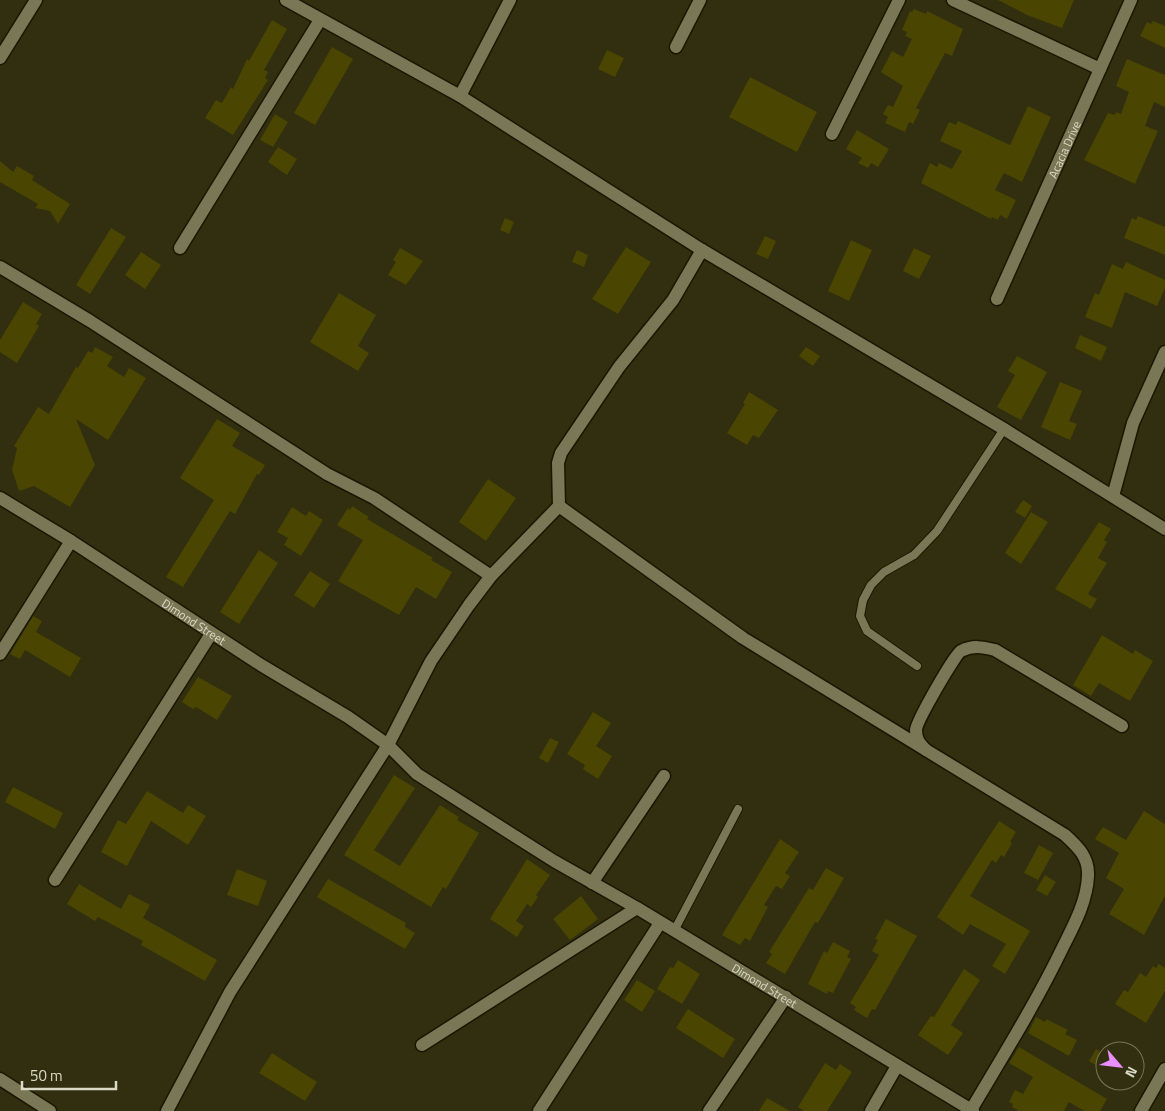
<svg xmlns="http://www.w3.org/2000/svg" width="1165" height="1111" font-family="'Titillium Web',sans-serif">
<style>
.building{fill:#4a4500}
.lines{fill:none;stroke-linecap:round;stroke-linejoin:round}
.lane-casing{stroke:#1a1700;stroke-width:10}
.street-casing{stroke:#1a1700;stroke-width:15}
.lane{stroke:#797755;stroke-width:8}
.street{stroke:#797755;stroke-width:12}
.labels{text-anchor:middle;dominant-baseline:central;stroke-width:4;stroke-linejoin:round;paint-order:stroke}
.street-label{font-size:12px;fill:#dbdac7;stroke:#312f0f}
</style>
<rect width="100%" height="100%" fill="#312f0f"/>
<g class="building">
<polygon points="998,0 1074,0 1062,28 1027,15"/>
<polygon points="914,9 926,14 927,11 963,29 952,56 945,53 916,108 920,110 913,124 909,122 905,132 885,123 888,117 883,114 888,105 893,107 903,86 881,72 892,51 903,57 912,39 905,36 907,32 902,30 910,11 912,12"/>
<polygon points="272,20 287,29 264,70 268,72 265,78 268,80 233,135 205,118 216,100 222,103 231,87 233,89 247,59 249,61"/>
<polygon points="1153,21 1165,26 1165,48 1140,36 1147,22 1151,24"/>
<polygon points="332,47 353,59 315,125 294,113"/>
<polygon points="607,50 624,58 615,77 598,69"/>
<polygon points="1127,59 1165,75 1165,107 1154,102 1145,126 1158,131 1135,184 1084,160 1108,113 1115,115 1116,112 1121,114 1129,92 1116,86"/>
<polygon points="750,77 817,112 797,152 729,117"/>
<polygon points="1028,106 1051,117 1022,182 1004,173 995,190 1016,200 1007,219 1000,215 998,220 992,217 991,219 921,183 930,163 937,167 939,163 952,169 962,151 940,141 949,122 956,125 958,121 1010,145"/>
<polygon points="275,114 288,122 273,147 260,140"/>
<polygon points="857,130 889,149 878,167 871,163 868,168 858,163 862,158 846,149"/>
<polygon points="278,147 297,159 287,175 268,162"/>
<polygon points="0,161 13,172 17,166 34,176 32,180 70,204 58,224 50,211 35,208 38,204 0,182"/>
<polygon points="1138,216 1165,227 1165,255 1124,238 1132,218 1136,220"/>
<polygon points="505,218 514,222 509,234 500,230"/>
<polygon points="111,228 126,237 90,294 76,285"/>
<polygon points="765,236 776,241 768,259 756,254"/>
<polygon points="851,240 872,250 849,301 828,291"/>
<polygon points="626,247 651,262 618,314 592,299"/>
<polygon points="400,248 423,261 406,285 388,275 396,262 393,260"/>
<polygon points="914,248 931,256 919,279 903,271"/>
<polygon points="577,250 588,255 584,267 572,262"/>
<polygon points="141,252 161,265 145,289 125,275"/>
<polygon points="1126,262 1165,280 1165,288 1157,306 1125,292 1112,328 1085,317 1095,293 1099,295 1112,264 1123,269"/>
<polygon points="339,293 376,315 358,346 369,353 358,371 310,342"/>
<polygon points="23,302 42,314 36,324 39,326 17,363 0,352 0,340"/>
<polygon points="1080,335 1107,347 1101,361 1075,348"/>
<polygon points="95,347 113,357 107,366 124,377 129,368 146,378 108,440 76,419 95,465 70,507 34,486 19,491 12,470 17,448 14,446 38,407 49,414 76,367 78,368 88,351 92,353"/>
<polygon points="806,347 820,356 813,366 799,356"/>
<polygon points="1017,356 1047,372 1021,420 997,407 1015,375 1008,371"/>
<polygon points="1060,382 1082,391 1069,421 1077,424 1070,440 1041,427"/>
<polygon points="749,392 778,410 759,438 753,435 747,445 727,433 745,404 743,403"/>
<polygon points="217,419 240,433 232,446 265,465 259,475 257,474 235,514 230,511 183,587 166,577 214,500 180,478"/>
<polygon points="488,479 516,498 486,541 459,522"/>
<polygon points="1023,500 1032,506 1025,518 1015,512"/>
<polygon points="352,506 369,517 367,519 433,558 431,560 452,572 436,599 416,587 399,615 338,581 363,540 337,525 348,508 350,510"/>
<polygon points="292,507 306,516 309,511 323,520 301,556 284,545 288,538 277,532"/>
<polygon points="1031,512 1048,522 1021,564 1005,553"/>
<polygon points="1099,522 1111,529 1104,540 1107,542 1098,558 1107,563 1088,594 1097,599 1091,609 1055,589"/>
<polygon points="259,550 278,563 239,624 220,612"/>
<polygon points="310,571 330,584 314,608 294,595"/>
<polygon points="33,616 42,621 36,632 81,658 70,677 25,650 20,659 10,654"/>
<polygon points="1102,635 1133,654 1135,650 1153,661 1130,701 1099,683 1091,696 1073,685"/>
<polygon points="198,677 232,696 217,720 196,707 193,709 182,702"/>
<polygon points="593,712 611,723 596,746 612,756 598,779 583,769 585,765 567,754"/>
<polygon points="550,738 559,742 548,763 539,758"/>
<polygon points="394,775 415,788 374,850 400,866 440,805 459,817 457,820 479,833 446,889 443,887 431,907 344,855"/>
<polygon points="13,787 63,813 55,829 5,802"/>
<polygon points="147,791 183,813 188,805 206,816 188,845 151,821 127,866 101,852 118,820 126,824"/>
<polygon points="1144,811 1165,824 1165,896 1144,935 1109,914 1124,889 1106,878 1119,853 1095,839 1103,827 1126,840"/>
<polygon points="999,821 1016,832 1010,842 1012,843 1004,857 1001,855 996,863 992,860 970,896 1030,931 1005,974 992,966 1006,944 970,924 963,935 937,917"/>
<polygon points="780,839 799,852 785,873 790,876 782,889 776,886 764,905 768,907 750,941 745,938 740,945 722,935"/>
<polygon points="1039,845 1053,853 1038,880 1024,873"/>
<polygon points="527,859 550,875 536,895 538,897 531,907 527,904 516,921 524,926 517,937 490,919"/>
<polygon points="826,868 844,878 818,923 815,922 785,974 766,963 772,954 769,952 809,888 813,890"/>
<polygon points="237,869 267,881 258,906 227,895"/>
<polygon points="1045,875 1056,882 1047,896 1036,890"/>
<polygon points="328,879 406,923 405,927 415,933 405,949 317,897"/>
<polygon points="79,884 121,909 129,894 150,905 143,918 217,960 205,981 141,945 143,941 98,917 95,921 67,904"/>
<polygon points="581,896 598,919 570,940 553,919"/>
<polygon points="886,919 917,936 875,1010 872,1009 867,1018 854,1010 856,1007 850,1003 879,955 872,951 878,940 875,939"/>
<polygon points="833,942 850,951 847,957 851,959 833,993 828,991 827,994 808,984 824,951 827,953"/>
<polygon points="678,960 700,974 682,1004 657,989 670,967 673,968"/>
<polygon points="1159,964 1165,968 1165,991 1146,1023 1115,1004 1124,990 1128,992 1140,973 1146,977 1153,966 1156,968"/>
<polygon points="964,969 980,980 951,1025 963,1033 948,1055 918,1035 931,1016 934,1017"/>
<polygon points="637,980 655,991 642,1012 624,1000"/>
<polygon points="688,1009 735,1039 723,1058 676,1028"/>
<polygon points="1036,1017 1045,1022 1046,1019 1068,1030 1065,1034 1077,1040 1069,1056 1028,1033"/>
<polygon points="1019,1047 1107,1099 1100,1111 1084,1111 1069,1102 1064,1111 1019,1111 1012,1107 1013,1104 1009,1102 1015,1090 1023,1094 1033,1077 1009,1063"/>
<polygon points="1096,1049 1105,1054 1105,1070 1089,1061"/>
<polygon points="272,1053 317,1082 305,1101 259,1073"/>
<polygon points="825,1063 836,1070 840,1064 852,1072 827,1111 804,1111 798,1107"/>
<polygon points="767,1098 790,1111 759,1111"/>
</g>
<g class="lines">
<defs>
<g id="lane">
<polyline points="917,666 867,631 860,616 863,600 871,585 884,572 914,555 937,531 1004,429"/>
<polyline points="674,931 738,809"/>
</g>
<g id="street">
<polyline points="286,0 460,96 702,250 1004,429 1165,529"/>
<polyline points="953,0 1100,69"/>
<polyline points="676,47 700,0"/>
<polyline points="0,58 36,0"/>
<polyline points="460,96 510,0"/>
<polyline points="832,134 899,0"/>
<polyline points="180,248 320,20"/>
<polyline points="0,267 90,321 327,474 374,498 491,576"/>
<path id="s1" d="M997,299L1131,0"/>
<polyline points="1113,496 1133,423 1165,352"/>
<path id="s2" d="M0,498L71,541L261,665L348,717L388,745L417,774L554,861L637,908L973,1111"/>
<polyline points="559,506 558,463 561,453 619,367 673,300 702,250"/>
<polyline points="0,654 71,541"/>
<polyline points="55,880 211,634"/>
<polyline points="592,883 664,776"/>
<polyline points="422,1045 637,908"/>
<polyline points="0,1079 50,1111"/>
<path d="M971,1110C1003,1056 1036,1003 1063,947C1074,925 1087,901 1088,876C1089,857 1078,847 1065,835L926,750C920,744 916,740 916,730C916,722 955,654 961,651C973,645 982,647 995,650L1122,726"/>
<polyline points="167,1111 230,992 388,745 431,661 469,605 491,576 559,506 743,638 926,750"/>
<polyline points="539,1111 660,923"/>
<polyline points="709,1111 786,997"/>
<polyline points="871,1111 897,1066"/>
<polyline points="1141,1111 1165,1069"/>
</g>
</defs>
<use href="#lane" class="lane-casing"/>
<use href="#street" class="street-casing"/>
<use href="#lane" class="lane"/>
<use href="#street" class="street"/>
</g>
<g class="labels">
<g class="street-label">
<text stroke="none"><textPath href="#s1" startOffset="164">Acacia Drive</textPath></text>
<text stroke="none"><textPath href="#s2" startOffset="230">Dimond Street</textPath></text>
<text stroke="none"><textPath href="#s2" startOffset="908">Dimond Street</textPath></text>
</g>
</g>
<g transform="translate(1120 1066) rotate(118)"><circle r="24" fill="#312f0f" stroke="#757359"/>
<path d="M0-4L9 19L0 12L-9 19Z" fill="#ea8dfd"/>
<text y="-8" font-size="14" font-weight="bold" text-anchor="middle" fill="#dbdac7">N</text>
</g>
<path d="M22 1081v8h94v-8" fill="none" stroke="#dbdac7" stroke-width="2.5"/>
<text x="30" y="1081" font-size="15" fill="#dbdac7" stroke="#312f0f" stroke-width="4" paint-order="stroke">50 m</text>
</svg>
